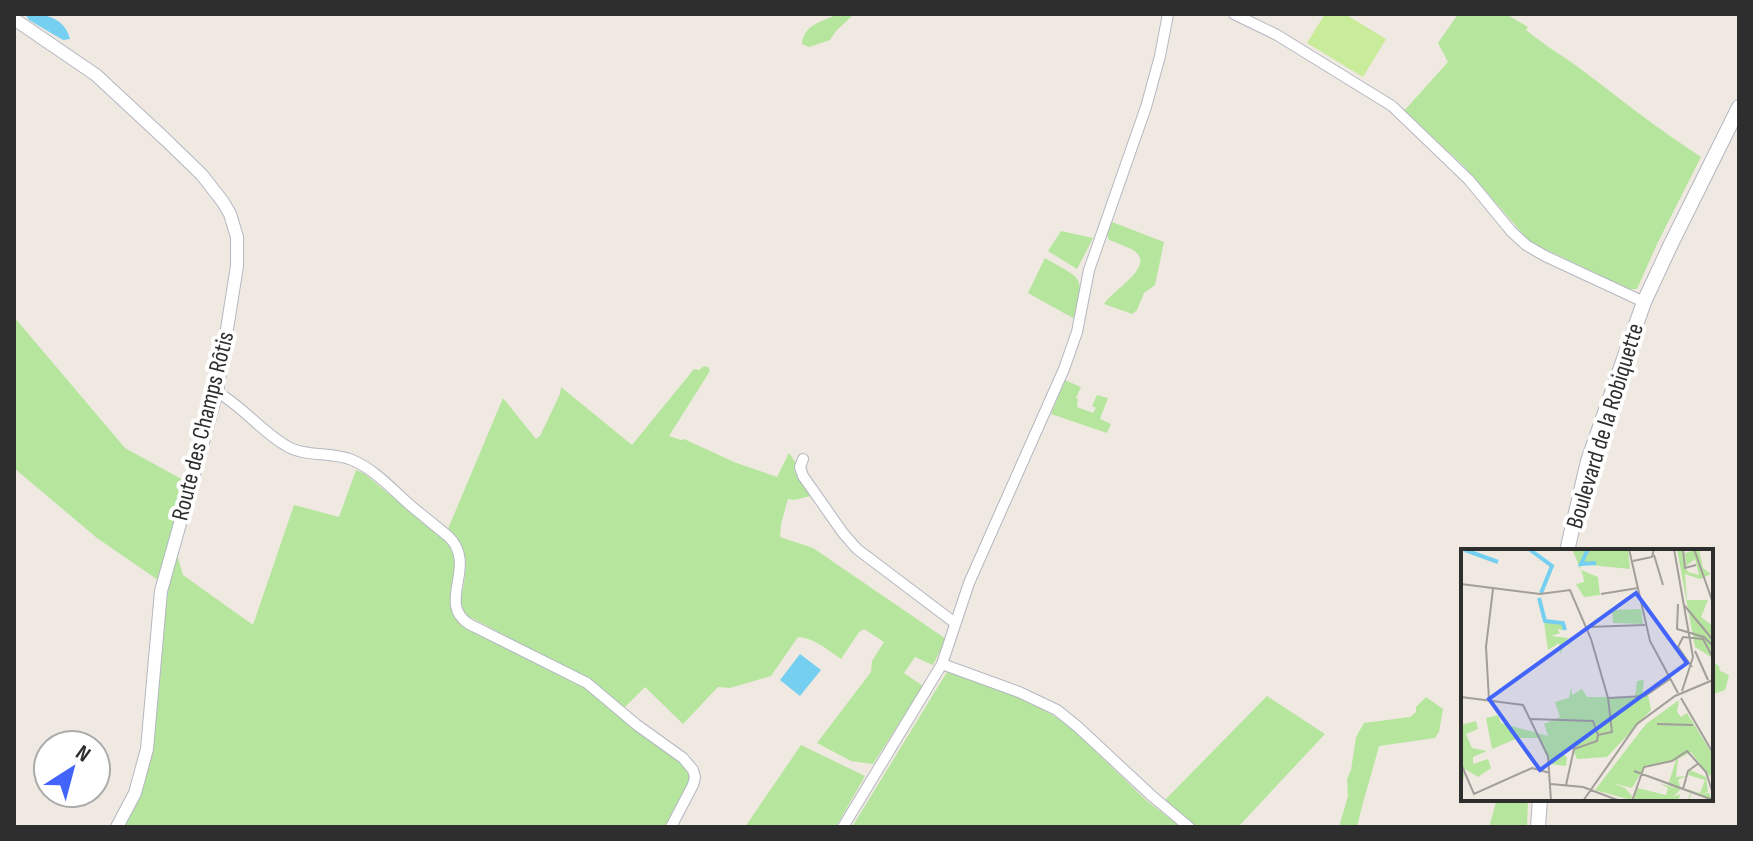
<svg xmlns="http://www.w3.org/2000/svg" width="1753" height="841" font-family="'Sofia Sans Condensed',sans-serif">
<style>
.green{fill:#b6e59e}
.pitch{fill:#c9ec9a}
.water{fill:#75cff0}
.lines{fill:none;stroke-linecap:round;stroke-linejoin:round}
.minor-casing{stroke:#b4b7c1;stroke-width:12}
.tertiary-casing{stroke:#b4b7c1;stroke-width:14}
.secondary-casing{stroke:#b4b7c1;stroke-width:16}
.minor{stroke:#fff;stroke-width:10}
.tertiary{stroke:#fff;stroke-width:12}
.secondary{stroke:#fff;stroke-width:14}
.labels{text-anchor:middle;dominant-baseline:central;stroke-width:8;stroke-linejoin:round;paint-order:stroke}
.street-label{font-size:24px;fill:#2e2e2e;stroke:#fff}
.inset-river{fill:none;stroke:#75cff0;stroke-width:4}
.inset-road{fill:none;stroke:#a29e99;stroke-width:2}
.view{fill:#4264fb;fill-opacity:0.15;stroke:#4264fb;stroke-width:4}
.inset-edge{fill:none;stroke:#2e2e2e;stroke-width:4}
</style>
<rect width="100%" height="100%" fill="#efe9e1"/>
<g class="green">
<path d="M838,14H854L836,31L830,40L809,47L802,44C804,24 822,22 838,14Z"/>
<path d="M1458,14H1506L1528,27L1526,30C1545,46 1567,58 1586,73C1624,102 1661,131 1701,157L1657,244L1637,289H1629L1530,242L1463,165L1404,111L1448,62L1438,43Z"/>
<path d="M1112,222L1164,242L1155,285L1144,293L1137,310L1132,314L1104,304C1112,290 1158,266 1133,250C1126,246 1117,243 1109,240L1107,234Z"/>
<polygon points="1061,231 1093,238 1077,269 1048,251"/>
<path d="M1045,258C1080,279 1086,274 1075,317L1073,318L1028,293Z"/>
<polygon points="14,317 125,448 185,481 158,580 97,538 14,468"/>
<path d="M704,366L708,367L710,371L669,436L681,440L684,439L734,462L777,477L789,453L796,463L794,470L811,496L794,500L788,499L781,524L780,537L813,548L946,639L933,665L915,657L904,673L923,686L873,764L851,761L817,743L871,672L872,661L884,642L864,629L859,632L841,659C828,650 814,638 798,637L771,676L730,688L718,687L683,724L645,687L624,708L596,683L462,613L459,608C465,580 474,549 448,529L503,398L536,439L540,436L560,394L561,387L632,445L694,369L699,370Z"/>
<polygon points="1065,380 1081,387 1076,398 1078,399 1077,407 1093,413 1096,408 1092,406 1097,395 1108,398 1100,419 1111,424 1107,433 1051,414"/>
<path d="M356,470L365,474L447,543C451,549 455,555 456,562C457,575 447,606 455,616C457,620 462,622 466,625L576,681L595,694L674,756L689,771L692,778L667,827H124C153,776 153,736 158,679C162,636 166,594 176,551L183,575L253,625L294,505L339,517Z"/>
<polygon points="1711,664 1716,664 1719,666 1720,671 1727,674 1729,676 1725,690 1711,695"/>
<path d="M947,672C988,686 1032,700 1068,725L1147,801L1181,827H852Z"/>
<polygon points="1267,696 1325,734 1238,827 1194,827 1163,802"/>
<path d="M1426,697L1443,709L1439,732L1435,738L1379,746C1372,773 1363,800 1357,827H1339L1348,796L1347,779L1351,770L1356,737L1364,723L1410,717L1416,712V707Z"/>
<polygon points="801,745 865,776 836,827 745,827"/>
<polygon points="1497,799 1528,799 1527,827 1489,827"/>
</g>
<polygon class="pitch" points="1325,14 1345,14 1386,39 1363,77 1307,43"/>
<g class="water">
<path d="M25,14C46,14 64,17 70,39L63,40L29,20Z"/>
<polygon points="800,654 821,670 800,696 780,680"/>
</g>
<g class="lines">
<defs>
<g id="minor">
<polyline points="1234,14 1277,35 1392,106 1469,180 1511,231 1526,245 1545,256 1644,302"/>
<path d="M217,392C242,406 260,430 285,445C305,458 330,451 352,460C374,469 392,489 410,505C423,516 436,526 449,537C478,566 436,603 469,624L587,683L637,725L683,758L693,770L695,777L693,785L671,827"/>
<polyline points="803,459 800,467 803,476 843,533 857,549 955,623"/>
<polyline points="942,664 1019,692 1057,710 1078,727 1152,796 1189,827"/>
<polyline points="843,827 942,664 969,583 1064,369 1077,332 1089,270 1146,107 1160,56 1168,14"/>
</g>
<polyline id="tertiary" points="14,19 96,75 166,140 202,175 223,202 230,214 237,237 237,266 217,392 161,591 147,749 135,793 117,827"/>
<g id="secondary">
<polyline points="1567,551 1588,461 1644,302 1671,244 1739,107"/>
<polyline points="1538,827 1540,799"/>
</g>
</defs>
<use href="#minor" class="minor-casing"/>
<use href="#tertiary" class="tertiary-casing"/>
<use href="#secondary" class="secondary-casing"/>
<use href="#minor" class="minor"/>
<use href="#tertiary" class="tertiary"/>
<use href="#secondary" class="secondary"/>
</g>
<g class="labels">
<g class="street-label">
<text transform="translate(203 426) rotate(-76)">Route des Champs Rôtis</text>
<text transform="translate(1605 426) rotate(-73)">Boulevard de la Robiquette</text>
</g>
</g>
<g transform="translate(1461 549)">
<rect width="252" height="252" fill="#efe9e1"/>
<path d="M111,0H167L169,20L120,15V21L137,28L139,46L123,48L115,35L123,33L122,26ZM216,0H221L225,20L227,23L238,26L234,10L225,17L224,4L238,0L242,19L250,25L239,30L224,25L226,51H247L240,68L252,77L250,108L234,98ZM180,60L182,75L152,74L151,61ZM83,73L104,74L102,81L96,80L99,84L90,87L107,89L99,105L98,94L87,101ZM183,131L181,148L187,146L190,161L146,208L116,210L111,198L99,204L106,208L105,217L89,215L77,189H57L31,200L25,169L37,166L40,174L87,187L83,175L99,168L94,153L108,149L110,138L111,146L121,140L126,148H174L176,132ZM218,151L216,163L220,168L226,164L252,206V224L248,227L230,203L217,210L215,228L225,227L217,231L220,240L212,248L219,245L218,250L227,251L230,242L223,239L239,244L244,231L227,226L229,221L245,228L247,243L240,245L248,244L251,250L231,242L228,252H172L176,239L205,246L207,239L199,234L215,240L207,236L215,211L184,217L171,239L152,234L164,239L171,247L170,251L134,241L185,175ZM15,172L17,180L5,185L11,199L26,202L12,208V215L27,210L30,219L17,228L4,220L2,233L0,176Z" fill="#b6e59e"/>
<path class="inset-river" d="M68,0L91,17L80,44M127,0L120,15L135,14M4,1L37,13M78,49L84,72L102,74L104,81"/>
<path class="inset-road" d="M168,0L189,92L217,144M213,0L232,108L221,142M222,0L224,19L235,16M233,0L252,54M193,6L202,36M172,12L191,8L193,0M0,35L79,45L109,41L130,90L147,149L151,183L137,186M140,45L177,39M217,55L216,80L243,88L252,97M223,56L252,91M126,78L184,76M234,102L247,131M231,118L217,98L222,88L242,90L252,109M0,148L62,156L87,207L90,252M147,149L184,147L209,130M220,149L252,204M28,151L25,98L32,40M70,170L132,172L137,186M196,175L232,176M0,215L13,245L71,219L89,224M173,222L252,251M90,235L122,238L159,252M105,236L113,200L136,192L137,186M222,240L227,222L238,214M122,252L176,175L214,147L252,131M171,252L183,218L211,212L226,202L245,223L252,245"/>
<path class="view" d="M175,44L226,114L79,221L28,150Z"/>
<rect width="252" height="252" class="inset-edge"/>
</g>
<rect width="1753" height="841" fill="none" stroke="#2e2e2e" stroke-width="32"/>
<g transform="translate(72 769) rotate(36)"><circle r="38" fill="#ffffff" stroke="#ababab" stroke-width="2"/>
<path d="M0-6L14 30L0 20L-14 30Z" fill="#4264fb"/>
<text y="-12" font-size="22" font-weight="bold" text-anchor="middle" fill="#2e2e2e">N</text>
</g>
</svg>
